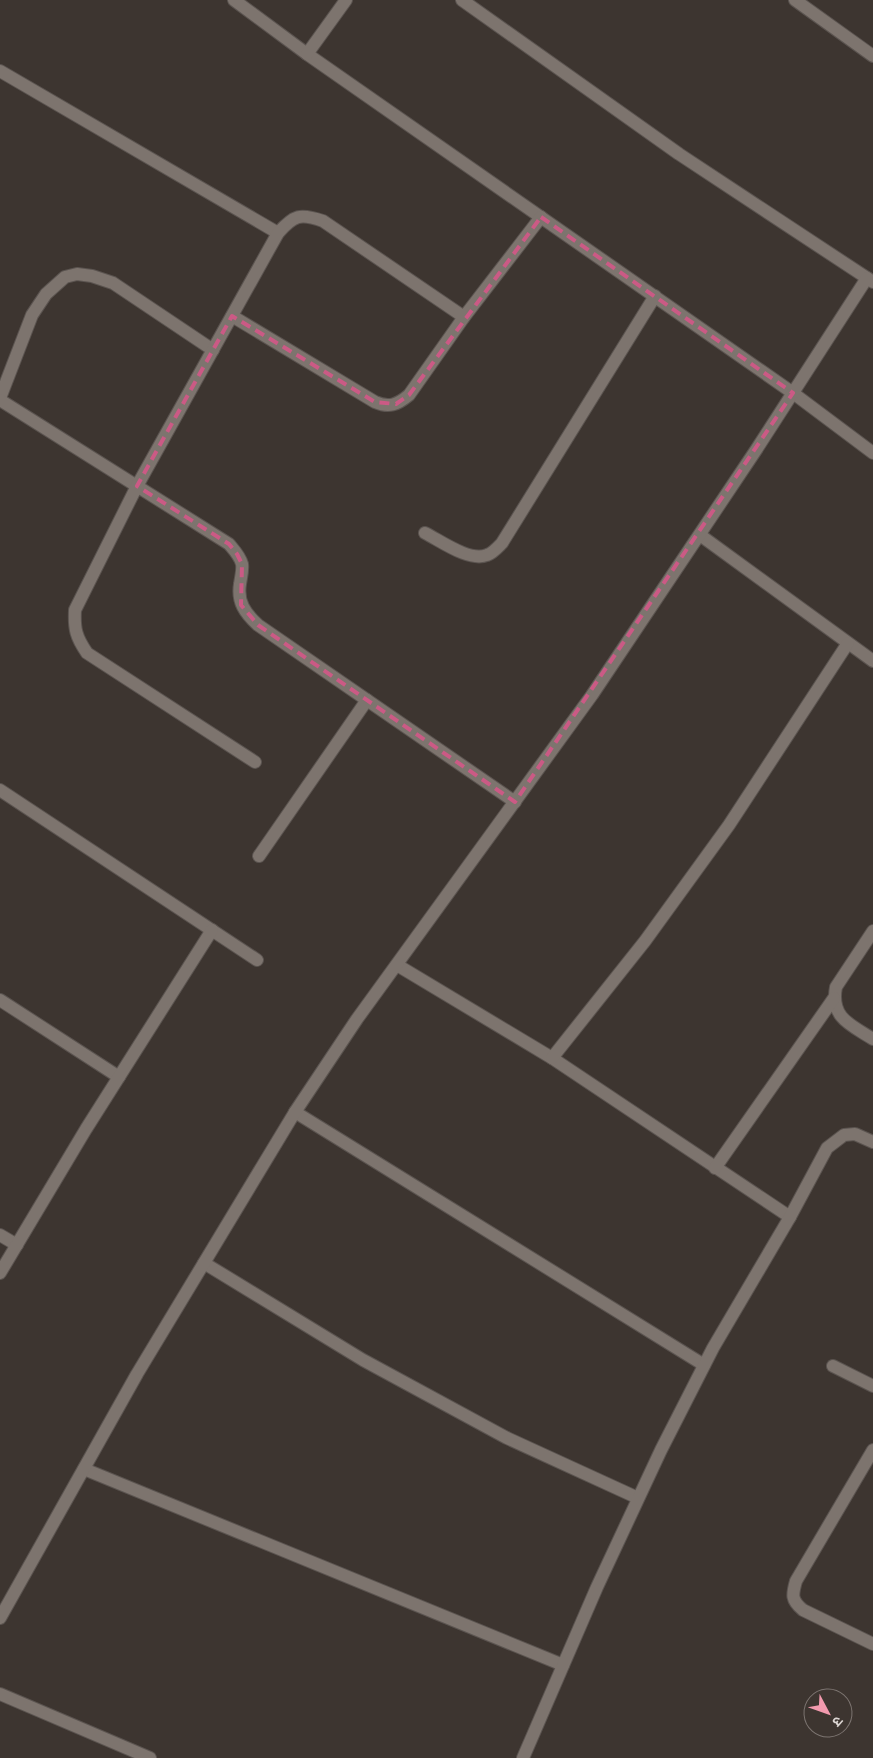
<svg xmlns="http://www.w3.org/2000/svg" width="873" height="1758" font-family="'DejaVu Sans','Noto Sans Devanagari',sans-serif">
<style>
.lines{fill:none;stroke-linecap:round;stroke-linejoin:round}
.minor-casing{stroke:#5b5450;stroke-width:14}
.tertiary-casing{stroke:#5b5450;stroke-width:14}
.minor{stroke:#7d746e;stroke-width:12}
.tertiary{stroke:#7d746e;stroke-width:12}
.marked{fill:none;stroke:#cb5a85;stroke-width:4;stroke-dasharray:10 6;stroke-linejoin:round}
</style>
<rect width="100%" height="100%" fill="#3d3530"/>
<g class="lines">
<defs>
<g id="minor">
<polyline points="234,0 307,54 793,393 873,453"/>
<polyline points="462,0 679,154 873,282"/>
<polyline points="795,0 873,56"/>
<polyline points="307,54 346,0"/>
<polyline points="0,71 278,233"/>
<path d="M232,316L375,402C389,408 397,405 409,395L464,317L541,217"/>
<polyline points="0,398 32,315 46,294 65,277 77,274 92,276 113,283 213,350"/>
<path d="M0,400L229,544C234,550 240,556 242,564C243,570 241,577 240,584C237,602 245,613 258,625L515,802"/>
<path d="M425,533C441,541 469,562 487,555C493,553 498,547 502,543L655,296"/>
<polyline points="700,535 873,661"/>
<path d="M255,762L87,653C76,637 74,629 75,610L137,486L278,233C294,215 300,213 323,221L464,317"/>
<polyline points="0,790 257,960"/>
<polyline points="259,856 367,700"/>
<path d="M873,931L836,987C830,1018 851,1025 873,1039"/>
<polyline points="397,965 552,1058 790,1217"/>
<polyline points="0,1000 119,1077"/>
<polyline points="552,1058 645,941 729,825 848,643"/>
<polyline points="295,1112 704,1365"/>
<polyline points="715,1168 834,998"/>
<polyline points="0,1235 17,1245"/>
<polyline points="204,1263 363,1360 507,1438 638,1498"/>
<polyline points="0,1273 86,1129 212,930"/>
<polyline points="833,1366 873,1386"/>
<path d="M873,1450L796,1581C792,1595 791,1600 803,1610L873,1644"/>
<polyline points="84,1469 563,1665"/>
<polyline points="0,1618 137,1374 295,1112 357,1019 592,695 756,450 867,278"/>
<polyline points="523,1758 597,1587 661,1450 713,1348 790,1217 827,1148 844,1135 855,1134 873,1142"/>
</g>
<polyline id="tertiary" points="0,1694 150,1758"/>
</defs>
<use href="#minor" class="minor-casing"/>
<use href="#tertiary" class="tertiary-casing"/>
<use href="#minor" class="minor"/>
<use href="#tertiary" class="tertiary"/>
</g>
<path class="marked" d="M541,217L793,393L515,802L258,625L241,605L242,564L237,554L229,544L137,486L232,316L375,402L396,404L409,395Z"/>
<g transform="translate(828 1713) rotate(131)"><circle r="24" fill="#3d3530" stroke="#7d7571"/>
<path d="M0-4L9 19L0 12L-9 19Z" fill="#f29aae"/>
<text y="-8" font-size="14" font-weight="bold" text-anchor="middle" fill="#dcd6d3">उ</text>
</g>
</svg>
